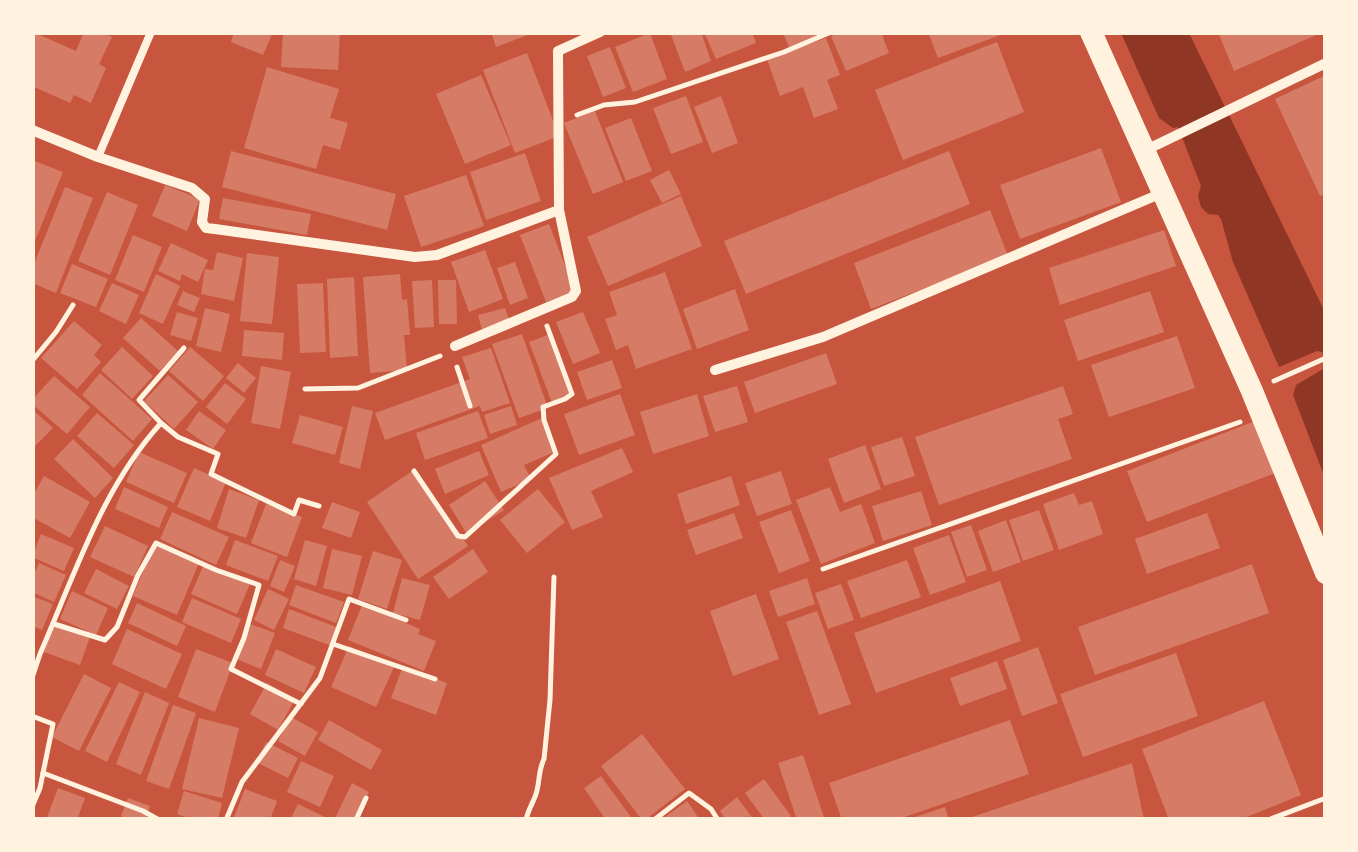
<svg xmlns="http://www.w3.org/2000/svg" width="1358" height="852" font-family="'DejaVu Sans',sans-serif">
<style>
.water{fill:#8f3625}
.building{fill:#d67c66}
.lines{fill:none;stroke-linecap:round;stroke-linejoin:round}
.path{stroke:#fff3e0;stroke-width:5}
.service{stroke:#fff3e0;stroke-width:8}
.minor{stroke:#fff3e0;stroke-width:10}
.primary{stroke:#fff3e0;stroke-width:22}
</style>
<rect width="100%" height="100%" fill="#c8553d"/>
<g class="water">
<polygon points="1121,33 1189,33 1325,312 1325,358 1322,352 1317,351 1279,367 1233,262 1221,219 1218,215 1208,214 1201,207 1198,196 1201,186 1178,127 1173,128 1159,118"/>
<polygon points="1325,368 1325,478 1293,395 1296,385"/>
</g>
<g class="building">
<polygon points="33,32 76,51 84,32 102,32 112,37 99,64 106,68 91,103 74,95 70,103 32,86"/>
<polygon points="234,32 273,32 263,55 231,42"/>
<polygon points="283,32 340,32 338,70 281,67"/>
<polygon points="491,32 533,32 533,33 496,47"/>
<polygon points="670,32 701,32 711,61 685,72"/>
<polygon points="704,32 752,32 756,43 716,59"/>
<polygon points="841,32 881,32 889,53 846,71 831,36"/>
<polygon points="928,32 1006,32 1006,33 938,58"/>
<polygon points="1218,32 1323,32 1234,71"/>
<polygon points="650,33 667,79 633,92 615,47"/>
<polygon points="783,33 823,33 789,47"/>
<polygon points="826,38 840,75 827,80 838,109 814,118 803,87 780,96 767,59"/>
<polygon points="997,42 1024,112 903,160 875,90"/>
<polygon points="610,47 626,88 603,97 587,56"/>
<polygon points="527,53 559,136 515,153 483,70"/>
<polygon points="267,67 339,89 330,118 348,123 340,150 323,145 316,169 244,148"/>
<polygon points="481,75 511,145 465,164 436,94"/>
<polygon points="1326,75 1326,193 1320,196 1275,99"/>
<polygon points="686,96 703,142 671,154 653,108"/>
<polygon points="721,96 738,143 712,153 694,107"/>
<polygon points="595,111 623,182 593,194 564,123"/>
<polygon points="631,118 652,171 626,181 605,128"/>
<polygon points="1101,148 1121,202 1020,239 1000,185"/>
<polygon points="231,151 396,194 387,230 222,187"/>
<polygon points="949,151 970,204 746,294 724,241"/>
<polygon points="525,153 541,201 486,220 470,172"/>
<polygon points="32,160 63,172 33,246 32,246"/>
<polygon points="669,170 681,194 662,203 650,180"/>
<polygon points="466,175 484,226 421,247 404,196"/>
<polygon points="165,185 200,199 187,231 152,216"/>
<polygon points="65,187 93,198 56,293 32,283 32,269"/>
<polygon points="107,192 138,205 110,275 78,261"/>
<polygon points="681,196 702,246 608,286 587,237"/>
<polygon points="223,198 311,214 307,235 219,219"/>
<polygon points="990,210 1008,256 871,309 854,263"/>
<polygon points="549,224 575,291 546,302 520,235"/>
<polygon points="1164,230 1176,266 1060,305 1049,268"/>
<polygon points="133,235 162,247 144,292 115,280"/>
<polygon points="171,243 208,260 198,282 182,274 180,281 158,271"/>
<polygon points="485,250 503,299 469,312 451,262"/>
<polygon points="217,252 243,258 234,301 201,294 205,269 213,270"/>
<polygon points="247,253 279,257 272,324 240,321"/>
<polygon points="515,262 528,298 510,305 497,268"/>
<polygon points="72,264 108,279 96,307 60,293"/>
<polygon points="665,272 692,349 636,369 628,345 616,350 605,319 617,315 609,292"/>
<polygon points="156,274 180,286 163,324 139,313"/>
<polygon points="400,274 402,300 407,299 410,335 404,335 407,370 370,373 363,277"/>
<polygon points="354,277 358,356 330,358 327,279"/>
<polygon points="432,280 434,327 415,328 412,281"/>
<polygon points="438,280 456,280 457,324 439,324"/>
<polygon points="112,283 139,295 126,324 99,311"/>
<polygon points="323,283 326,352 300,353 297,284"/>
<polygon points="735,289 749,330 697,349 683,309"/>
<polygon points="183,291 200,298 194,312 177,305"/>
<polygon points="1150,291 1164,332 1078,361 1064,320"/>
<polygon points="205,308 230,314 221,352 196,346"/>
<polygon points="505,308 510,322 482,330 478,315"/>
<polygon points="177,312 198,318 191,341 170,335"/>
<polygon points="583,312 600,353 573,364 556,322"/>
<polygon points="141,318 178,351 160,371 123,338"/>
<polygon points="74,321 102,345 94,355 101,362 77,389 41,358"/>
<polygon points="244,330 284,333 282,360 242,356"/>
<polygon points="522,334 548,408 519,418 492,344"/>
<polygon points="550,334 572,396 552,403 529,342"/>
<polygon points="1177,336 1195,388 1109,417 1091,365"/>
<polygon points="122,347 153,376 132,399 101,370"/>
<polygon points="190,347 224,376 203,401 169,371"/>
<polygon points="491,348 510,403 482,412 480,406 385,440 375,413 470,379 462,357"/>
<polygon points="826,353 837,384 755,413 744,382"/>
<polygon points="612,360 622,388 587,400 577,372"/>
<polygon points="238,363 256,378 244,393 226,378"/>
<polygon points="261,366 291,372 280,429 251,423"/>
<polygon points="100,373 152,419 133,441 82,395"/>
<polygon points="168,375 198,402 174,429 144,401"/>
<polygon points="54,376 90,407 67,434 32,404 32,400"/>
<polygon points="225,383 246,399 227,424 206,407"/>
<polygon points="737,386 748,422 715,432 703,396"/>
<polygon points="1063,386 1073,414 1058,419 1072,459 939,505 915,437"/>
<polygon points="620,394 635,435 579,455 564,414"/>
<polygon points="697,394 709,436 653,454 640,412"/>
<polygon points="352,406 373,411 360,469 339,463"/>
<polygon points="511,406 517,425 490,434 484,415"/>
<polygon points="32,409 53,428 32,449"/>
<polygon points="199,411 226,430 213,449 186,430"/>
<polygon points="478,411 488,438 425,460 416,433"/>
<polygon points="97,413 134,445 114,468 77,436"/>
<polygon points="300,415 343,427 335,455 292,443"/>
<polygon points="542,418 557,451 524,465 531,479 501,492 481,445"/>
<polygon points="1255,421 1275,473 1147,522 1127,471"/>
<polygon points="902,437 915,476 884,486 871,447"/>
<polygon points="73,439 113,478 95,498 54,459"/>
<polygon points="865,445 881,489 844,503 828,459"/>
<polygon points="622,448 633,472 591,491 603,517 572,530 549,478"/>
<polygon points="479,451 489,475 445,494 435,469"/>
<polygon points="139,452 187,473 174,503 126,482"/>
<polygon points="194,468 226,482 210,521 177,507"/>
<polygon points="415,469 468,546 418,579 367,502"/>
<polygon points="781,471 792,504 757,516 745,483"/>
<polygon points="44,476 90,502 70,538 32,517 32,497"/>
<polygon points="731,476 740,505 686,524 677,494"/>
<polygon points="485,481 504,510 467,534 449,505"/>
<polygon points="124,487 168,507 159,528 115,509"/>
<polygon points="830,487 840,512 861,504 875,543 821,564 796,500"/>
<polygon points="229,489 259,500 246,538 217,528"/>
<polygon points="538,489 565,522 527,553 500,520"/>
<polygon points="921,491 932,525 883,541 872,506"/>
<polygon points="1074,493 1079,505 1092,501 1103,534 1059,550 1043,504"/>
<polygon points="332,502 360,512 351,538 322,528"/>
<polygon points="266,504 302,517 287,557 251,543"/>
<polygon points="791,510 810,561 779,573 759,522"/>
<polygon points="1039,510 1054,550 1023,561 1009,520"/>
<polygon points="172,512 229,537 216,565 160,539"/>
<polygon points="734,513 743,538 696,555 687,530"/>
<polygon points="1207,513 1220,548 1147,574 1135,539"/>
<polygon points="1006,520 1021,562 993,572 978,531"/>
<polygon points="971,525 987,570 967,577 951,532"/>
<polygon points="105,526 148,546 134,577 90,557"/>
<polygon points="41,534 74,548 64,571 32,557"/>
<polygon points="949,535 966,582 930,595 913,548"/>
<polygon points="235,540 278,556 268,581 226,565"/>
<polygon points="305,540 327,546 316,586 294,579"/>
<polygon points="155,544 199,563 177,615 133,596"/>
<polygon points="332,549 362,556 352,595 323,588"/>
<polygon points="473,549 488,572 449,599 433,577"/>
<polygon points="373,551 402,560 387,609 358,599"/>
<polygon points="280,560 295,566 284,592 270,586"/>
<polygon points="907,560 921,597 861,618 847,581"/>
<polygon points="39,563 66,575 54,602 32,592 32,578"/>
<polygon points="204,564 250,584 237,614 191,594"/>
<polygon points="1252,564 1269,613 1095,675 1078,627"/>
<polygon points="96,569 129,586 117,609 84,593"/>
<polygon points="402,578 430,585 420,620 393,613"/>
<polygon points="807,578 815,604 778,617 769,591"/>
<polygon points="1000,581 1021,641 876,693 854,633"/>
<polygon points="841,584 854,620 828,629 815,593"/>
<polygon points="296,585 344,602 336,623 289,605"/>
<polygon points="268,589 289,599 274,630 254,620"/>
<polygon points="72,591 108,608 96,635 60,619"/>
<polygon points="756,594 779,659 733,676 710,611"/>
<polygon points="32,596 53,604 42,630 32,626"/>
<polygon points="192,598 241,619 231,643 182,622"/>
<polygon points="137,603 186,626 177,646 128,623"/>
<polygon points="362,605 420,629 418,634 436,641 424,671 348,640"/>
<polygon points="289,609 339,628 332,646 283,628"/>
<polygon points="817,611 851,704 819,715 786,622"/>
<polygon points="55,621 91,634 80,665 44,652"/>
<polygon points="247,623 275,633 261,669 234,658"/>
<polygon points="127,629 182,654 166,689 112,664"/>
<polygon points="349,646 394,667 376,707 331,687"/>
<polygon points="1038,647 1058,703 1022,716 1003,660"/>
<polygon points="196,649 233,663 215,712 178,697"/>
<polygon points="276,649 316,667 304,693 265,675"/>
<polygon points="1176,653 1198,716 1083,757 1060,694"/>
<polygon points="997,661 1007,689 960,706 950,678"/>
<polygon points="403,666 447,683 436,715 391,698"/>
<polygon points="84,674 111,688 79,751 52,737"/>
<polygon points="119,682 140,692 107,762 85,751"/>
<polygon points="267,683 295,699 278,730 250,714"/>
<polygon points="145,692 169,703 141,775 116,764"/>
<polygon points="1264,701 1301,795 1239,820 1169,820 1142,749"/>
<polygon points="173,705 196,713 169,789 146,781"/>
<polygon points="291,717 318,732 305,756 278,741"/>
<polygon points="199,718 239,728 222,798 182,789"/>
<polygon points="329,720 382,750 371,770 318,740"/>
<polygon points="1010,720 1029,774 896,820 842,820 829,783"/>
<polygon points="642,734 685,789 645,820 642,820 601,766"/>
<polygon points="266,742 298,758 288,778 256,762"/>
<polygon points="803,755 825,820 797,820 778,763"/>
<polygon points="301,761 334,776 320,807 287,792"/>
<polygon points="1132,763 1144,820 966,820 966,819"/>
<polygon points="601,776 633,820 606,820 584,788"/>
<polygon points="764,779 791,816 786,820 765,820 745,793"/>
<polygon points="352,783 369,792 355,820 334,820"/>
<polygon points="58,788 85,798 77,820 46,820"/>
<polygon points="245,789 277,801 270,820 233,820"/>
<polygon points="184,791 222,803 218,820 194,820 177,814"/>
<polygon points="737,797 754,820 726,820 720,811"/>
<polygon points="128,798 150,806 145,820 130,820 121,816"/>
<polygon points="687,801 700,820 661,820"/>
<polygon points="298,804 331,820 291,818"/>
<polygon points="945,807 949,820 909,820 909,819"/>
</g>
<g class="lines">
<g class="path">
<polyline points="577,115 604,105 635,102 784,52 831,32"/>
<polyline points="32,361 56,332 73,305"/>
<polyline points="457,367 470,406"/>
<polyline points="1274,381 1326,358"/>
<polyline points="305,389 358,388 440,356"/>
<polyline points="161,423 139,400 184,348"/>
<polyline points="414,471 458,536 465,537 556,454 544,420 543,407 565,399 572,394 547,326"/>
<polyline points="823,569 1240,422"/>
<polyline points="54,624 105,640 117,627 138,575 156,543 216,570 259,585 244,638 231,669 301,704"/>
<polyline points="333,644 435,679"/>
<path d="M32,678L40,654C75,574 102,488 161,423L178,437L218,454L211,474L294,514L299,500L319,506"/>
<polyline points="32,716 53,724 40,788 32,807"/>
<polyline points="43,773 143,811 159,820"/>
<polyline points="226,820 242,782 320,678 349,599 406,620"/>
<polyline points="356,820 366,798"/>
<path d="M526,820C528,810 533,803 536,794C540,782 538,771 544,759L550,700L554,577"/>
<polyline points="654,820 689,793 711,809 718,820"/>
<polyline points="1268,820 1326,798"/>
</g>
<polyline class="service" points="98,157 151,32"/>
<g class="minor">
<polyline points="32,130 98,157 192,188 205,199 202,222 206,228 215,229 415,257 437,255 559,210"/>
<polyline points="1146,150 1326,63"/>
<polyline points="455,346 572,297 576,291 559,210 558,51 600,32"/>
<polyline points="715,370 823,337 1162,193"/>
</g>
<polyline class="primary" points="1091,32 1252,391 1326,573"/>
</g>
<rect width="1358" height="852" fill="none" stroke="#fff3e0" stroke-width="70"/>
</svg>
